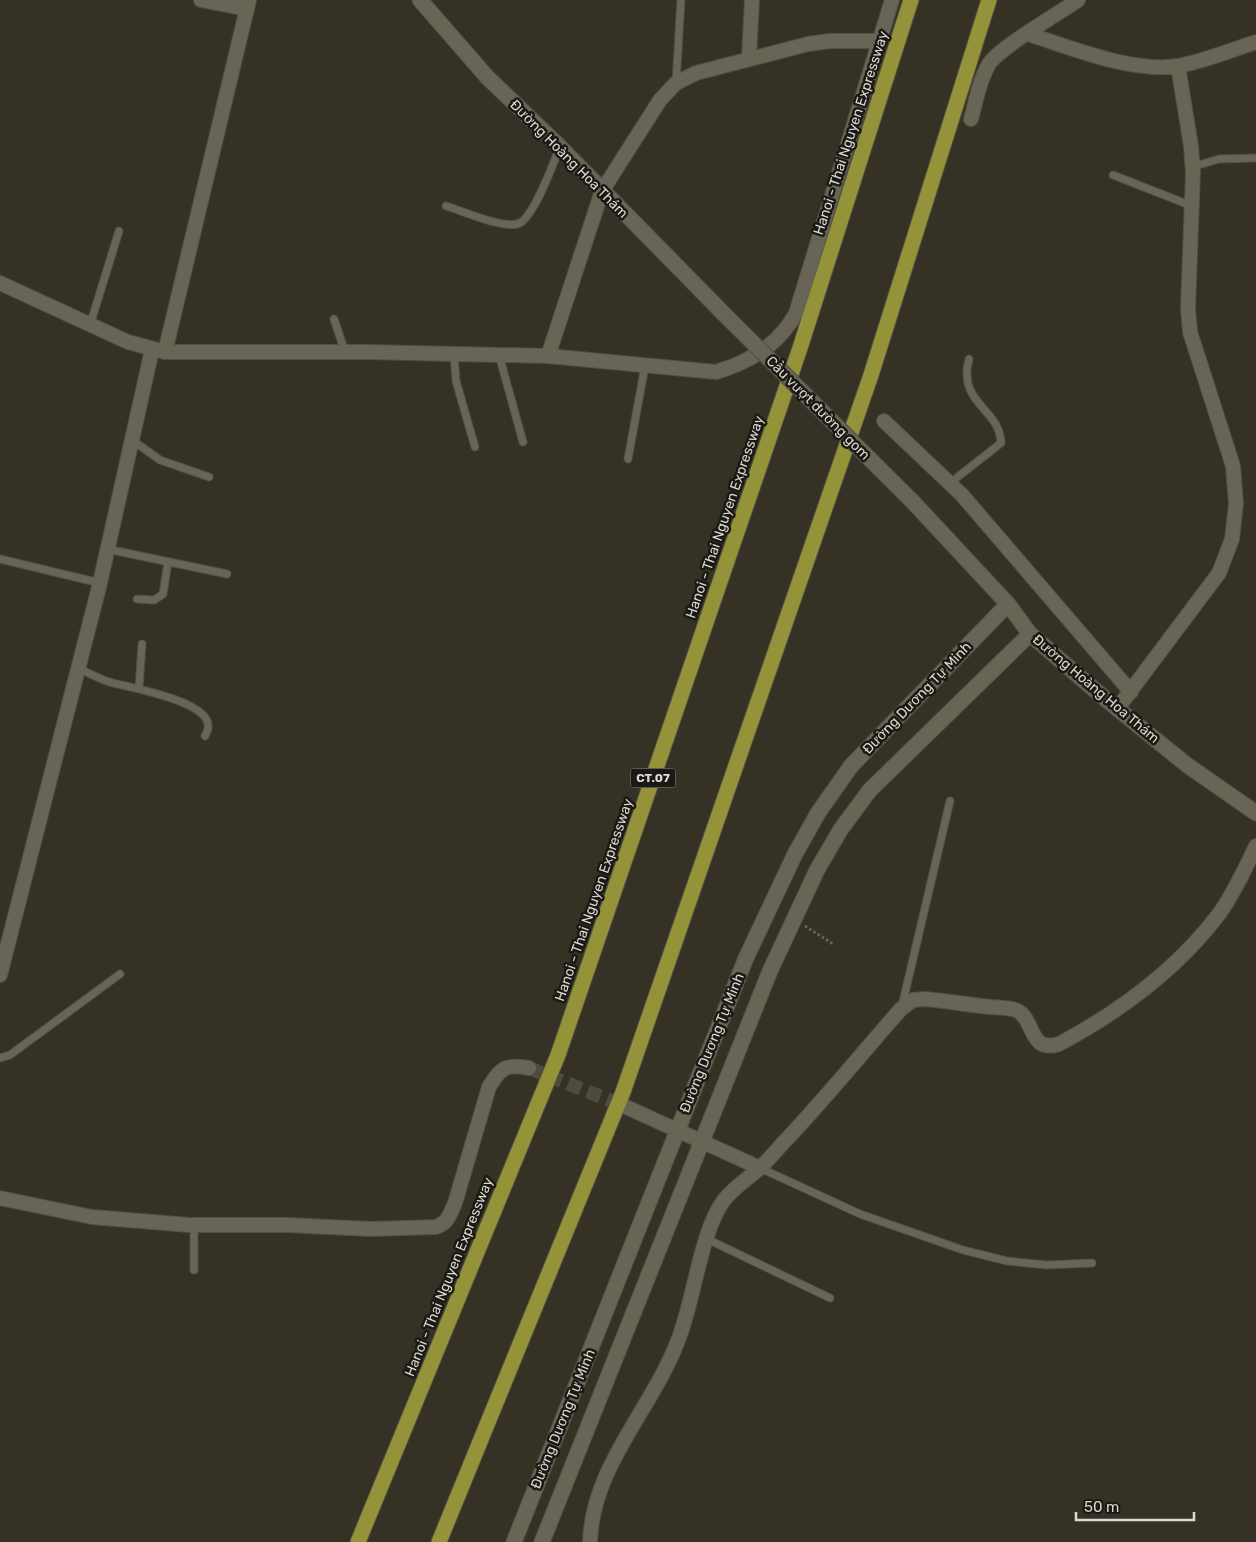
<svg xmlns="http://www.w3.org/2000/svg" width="1256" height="1542" font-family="Rubik,sans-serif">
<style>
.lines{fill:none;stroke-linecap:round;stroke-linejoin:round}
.street-tunnel{stroke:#4e4a3e;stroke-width:14;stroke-dasharray:14 7;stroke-linecap:butt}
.lane-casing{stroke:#514f44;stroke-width:9}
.street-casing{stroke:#514f44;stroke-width:16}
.secondary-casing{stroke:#514f44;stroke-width:17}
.highway-casing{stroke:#514f44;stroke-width:17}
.path{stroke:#676458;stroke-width:3;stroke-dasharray:2.5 2.5;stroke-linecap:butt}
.lane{stroke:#696556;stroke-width:7}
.street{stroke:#696556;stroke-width:14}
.secondary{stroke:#696556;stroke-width:15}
.highway{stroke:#949339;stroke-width:15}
.secondary-bridge-casing{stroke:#514f44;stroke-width:17;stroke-linecap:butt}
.secondary-bridge{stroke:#696556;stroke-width:15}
.labels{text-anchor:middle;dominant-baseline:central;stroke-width:5;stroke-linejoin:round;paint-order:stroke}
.shield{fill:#1b1913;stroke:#a19f98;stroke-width:1}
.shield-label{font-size:12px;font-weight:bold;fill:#dbd9d1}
.street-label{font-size:14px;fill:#dbd9d1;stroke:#1b1913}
</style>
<rect width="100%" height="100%" fill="#353124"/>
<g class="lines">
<polyline class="street-tunnel" points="529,1068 624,1106"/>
<defs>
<g id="lane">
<polyline points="676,83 681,0"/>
<polyline points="1192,167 1219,159 1256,158"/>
<polyline points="1113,175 1192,206"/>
<path d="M446,206C463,211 500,228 517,224C533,221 553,163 560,147"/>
<polyline points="334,319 345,352"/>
<polyline points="90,325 119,231"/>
<polyline points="454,354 456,381 475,447"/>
<polyline points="499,355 523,442"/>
<polyline points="132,440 160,460 209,477"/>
<polyline points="628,459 645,366"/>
<path d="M950,483L1001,443C1000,408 957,404 969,359"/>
<polyline points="107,549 227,574"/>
<polyline points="0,559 100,583"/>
<polyline points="137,599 154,600 163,594 168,562"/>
<path d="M78,668C89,673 101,680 113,683C132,688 207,701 208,725C209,729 207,732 205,736"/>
<polyline points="139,688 142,644"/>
<polyline points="902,1006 950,801"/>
<polyline points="0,1058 10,1055 120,974"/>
<polyline points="760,1168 860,1214 963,1250 1007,1261 1047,1265 1092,1263"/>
<polyline points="707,1239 830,1298"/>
<polyline points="194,1270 194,1225"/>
</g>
<g id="street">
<polyline points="201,0 247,9"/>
<path d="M1028,34C1072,48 1132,73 1178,66C1205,61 1231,50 1256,42"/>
<polyline points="749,58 752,0"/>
<path d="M971,119C976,101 979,81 989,64C1000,47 1058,14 1078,0"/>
<path d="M0,283L128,342L165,352H369L548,356L716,372C750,362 779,345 796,313L892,0"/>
<polyline points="165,352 249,0"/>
<polyline points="548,356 602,191 660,100 676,83 696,73 808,44 830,41 879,41"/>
<polyline points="884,421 962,495 1131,692"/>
<polyline points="1117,709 1219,573 1232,539 1236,504 1233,466 1190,332 1188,308 1193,173 1191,146 1178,66"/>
<polyline points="0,975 100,583 152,350"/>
<polyline points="624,1106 760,1168"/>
<path d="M0,1198L92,1217L189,1225H287L371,1229L436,1227C448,1223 450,1214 455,1203L489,1087C501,1067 506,1064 529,1068"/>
<path d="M590,1542C592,1467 651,1410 677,1343C694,1303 700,1232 724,1200C734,1187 749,1178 761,1167C769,1159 776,1151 784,1142C825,1099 862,1053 901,1009L913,1000L925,999C947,1001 969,1005 991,1007C1000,1008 1010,1007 1018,1011C1035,1021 1029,1053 1059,1044C1119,1012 1178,968 1219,914C1234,893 1245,869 1256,846"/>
</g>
<g id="secondary">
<polyline points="420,0 487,77 560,147 723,313"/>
<polyline points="913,502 1008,604 1030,634 1103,697 1187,765 1256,813"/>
<polyline points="514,1542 746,958 795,854 818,813 851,766 1008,604"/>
<polyline points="542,1542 770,971 817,870 841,829 870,790 1030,634"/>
</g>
<g id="highway">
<polyline points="358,1542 558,1055 800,348 911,0"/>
<polyline points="439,1542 623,1092 871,375 989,0"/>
</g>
</defs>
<use href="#lane" class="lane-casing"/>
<use href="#street" class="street-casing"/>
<use href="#secondary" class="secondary-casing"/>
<use href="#highway" class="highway-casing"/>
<polyline class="path" points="805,926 833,944"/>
<use href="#lane" class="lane"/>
<use href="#street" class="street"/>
<use href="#secondary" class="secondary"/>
<use href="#highway" class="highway"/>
<defs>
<polyline id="secondary-bridge" points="723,313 913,502"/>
</defs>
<use href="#secondary-bridge" class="secondary-bridge-casing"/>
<use href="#secondary-bridge" class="secondary-bridge"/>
</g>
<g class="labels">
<rect class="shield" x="630.5" y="768.5" width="45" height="19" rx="4"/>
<g class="shield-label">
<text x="653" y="778">CT.07</text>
</g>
<g class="street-label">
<text transform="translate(851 133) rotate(-72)">Hanoi - Thai Nguyen Expressway</text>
<text transform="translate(569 159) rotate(45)">Đường Hoàng Hoa Thám</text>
<text transform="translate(818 408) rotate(45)">Cầu vượt đường gom</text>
<text transform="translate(725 517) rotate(-71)">Hanoi - Thai Nguyen Expressway</text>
<text transform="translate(1096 689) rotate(40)">Đường Hoàng Hoa Thám</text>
<text transform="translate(917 698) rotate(-46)">Đường Dương Tự Minh</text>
<text transform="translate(594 900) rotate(-71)">Hanoi - Thai Nguyen Expressway</text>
<text transform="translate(712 1043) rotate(-68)">Đường Dương Tự Minh</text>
<text transform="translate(449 1277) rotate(-68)">Hanoi - Thai Nguyen Expressway</text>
<text transform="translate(563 1419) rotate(-68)">Đường Dương Tự Minh</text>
</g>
</g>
<path d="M1076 1512v8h118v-8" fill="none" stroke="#dbd9d1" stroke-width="2.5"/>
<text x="1084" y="1512" font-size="15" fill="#dbd9d1" stroke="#1b1913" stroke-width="4" paint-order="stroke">50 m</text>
</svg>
